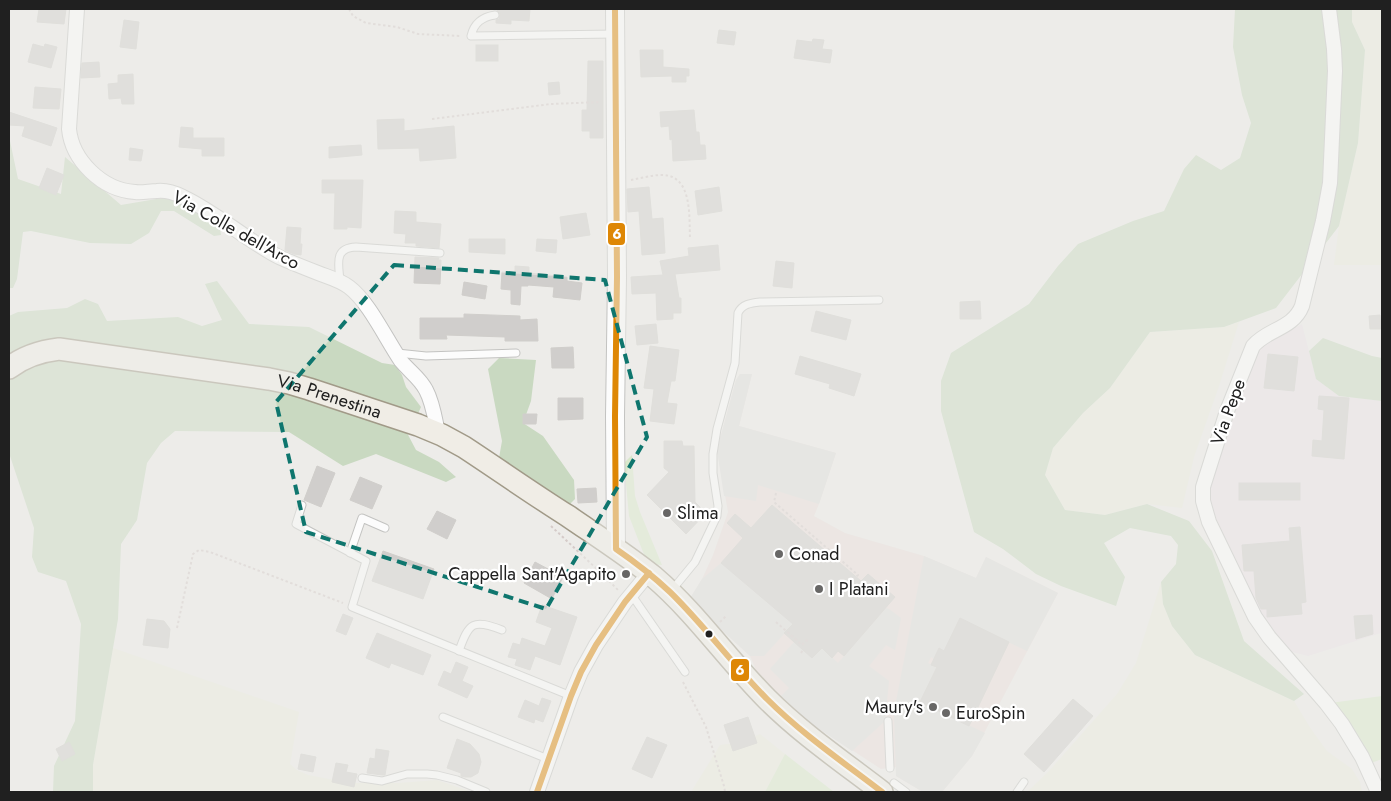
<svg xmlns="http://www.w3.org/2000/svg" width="1391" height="801" font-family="Jost,sans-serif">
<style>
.commercial{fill:#eadedc}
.industrial{fill:#eae2e7}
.farmland{fill:#ebecde}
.grass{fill:#d9e8cb}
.forest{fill:#c9d9c1}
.parking{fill:#dedddc}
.building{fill:#d0cecc;stroke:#d0cecb}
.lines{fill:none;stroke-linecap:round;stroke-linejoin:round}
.service-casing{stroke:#c3c3c1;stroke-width:9}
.minor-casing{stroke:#c3c3c1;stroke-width:16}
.tertiary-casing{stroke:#c3c3c1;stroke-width:20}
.primary-casing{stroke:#a19a88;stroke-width:24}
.path{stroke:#d5cbc9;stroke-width:2;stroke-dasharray:2.5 2.5;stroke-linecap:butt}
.service{stroke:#fcfcfc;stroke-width:7}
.minor{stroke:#fcfcfc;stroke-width:14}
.tertiary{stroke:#fcfcfc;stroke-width:18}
.primary{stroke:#f0ede6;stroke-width:21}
.bus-1-casing{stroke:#fff;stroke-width:10}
.bus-1{stroke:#de8705;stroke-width:6}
.marked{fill:none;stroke:#0f766e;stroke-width:4;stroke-dasharray:10 6;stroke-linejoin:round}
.poi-dot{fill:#686766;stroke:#fff;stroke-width:2}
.bus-dot{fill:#202020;stroke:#fff;stroke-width:2}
.labels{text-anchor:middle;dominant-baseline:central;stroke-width:4.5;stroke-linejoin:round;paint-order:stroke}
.street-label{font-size:18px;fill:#202020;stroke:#fff}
.poi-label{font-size:18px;fill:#202020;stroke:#fff;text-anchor:start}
.line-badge{stroke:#fff;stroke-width:2}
.badge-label{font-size:14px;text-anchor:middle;font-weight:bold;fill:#fff}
</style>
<rect width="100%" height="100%" fill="#edece9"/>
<polygon class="commercial" points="740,374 752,374 739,426 836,453 819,504 814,516 845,533 924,556 976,578 986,557 1058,593 972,756 942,792 923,792 896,776 896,767 881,769 809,722 758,675 750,656 689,600 702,579 713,555 728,512 717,450 736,380"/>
<polygon class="industrial" points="1302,324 1316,379 1339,396 1382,401 1382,609 1381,633 1308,656 1284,650 1258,615 1208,512 1211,475 1255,353 1264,344 1283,335"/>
<g class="farmland">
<polygon points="1352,9 1382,9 1382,265 1334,265 1339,226 1358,143 1365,50 1352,22"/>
<polygon points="1239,322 1219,386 1194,457 1182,508 1147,504 1105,515 1065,510 1045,475 1053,448 1083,413 1110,388 1150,332 1224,327"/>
<polygon points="1161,582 1163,604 1172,626 1195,655 1294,701 1311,729 1327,751 1352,769 1360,782 1362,792 1027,792 1049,771 1117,694 1136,663"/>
<polygon points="113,648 299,712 290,764 297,770 308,775 350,783 398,783 437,780 472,792 144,792 134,790 133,792 93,792 93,765"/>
<polygon points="760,734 785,754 765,792 691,792 720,745 737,743"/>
</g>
<g class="grass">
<polygon points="632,455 635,496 640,512 662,565 649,564 643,552 629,516 624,463"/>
<polygon points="1382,696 1382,759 1371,763 1330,703"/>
<polygon points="785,754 834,792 765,792"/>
</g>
<g class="forest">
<polygon points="1235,9 1352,9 1352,22 1365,50 1358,143 1339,226 1276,308 1224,327 1150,332 1110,388 1083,413 1053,448 1045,475 1065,510 1105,515 1147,504 1189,521 1212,551 1244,641 1304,694 1294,701 1195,655 1172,626 1163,604 1161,582 1176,564 1178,545 1171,536 1130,528 1104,543 1125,577 1116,606 1061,586 1036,574 1003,549 974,532 941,411 941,381 951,353 1029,304 1058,266 1078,244 1133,221 1164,211 1184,169 1196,155 1221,170 1240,158 1251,123 1242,95 1233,47"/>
<polygon points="9,140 10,141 18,179 61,194 65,157 121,205 168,197 185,206 220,228 221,235 214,236 174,211 161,211 149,233 131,244 90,243 31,231 23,232 17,279 13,288 9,288"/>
<polygon points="217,281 249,324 309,327 382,363 395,365 402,375 406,387 421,407 416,418 138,357 9,359 9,316 18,312 67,308 85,299 98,304 107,321 178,317 202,326 222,320 205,284"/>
<polygon points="1323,338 1372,356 1382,358 1382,401 1339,396 1316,379 1309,351"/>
<polygon points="65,353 282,386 406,431 416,450 439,462 456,477 446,482 376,454 343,466 289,432 175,431 161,443 147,463 137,520 121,544 118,619 93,765 93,792 53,792 54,766 75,721 81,624 66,581 38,572 32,557 34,528 9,453 9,376"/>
<polygon points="499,358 536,360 531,401 523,423 543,436 574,480 575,499 567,507 499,458 502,441 488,369"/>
</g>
<g class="parking">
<polygon points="740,374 752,374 739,426 836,453 819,504 758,485 756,501 724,496 717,450 736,380"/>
<polygon points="924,556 976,578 986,557 1058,593 1027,651 960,619 944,651 939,648 934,659 931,657 928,663 937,667 920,702 985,733 972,756 942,792 923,792 896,776 894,712"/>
<polygon points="721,563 793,624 764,656 750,656 689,600 702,579"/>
<polygon points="886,608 889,609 901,618 895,650 886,645 869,666 889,681 885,721 852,751 809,722 781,696 789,688 770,669 794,642 812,658 822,648 838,663"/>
</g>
<g class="building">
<polygon points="39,9 66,9 64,24 37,22"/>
<polygon points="496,9 530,9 529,21 511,20 511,24 496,23 496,20 499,19 500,14"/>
<polygon points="124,20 139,22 136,49 120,47"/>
<polygon points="719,30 736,32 734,45 717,43"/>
<polygon points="813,39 824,40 822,49 832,50 830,63 794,58 797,40 812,42"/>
<polygon points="33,44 44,47 45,44 57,47 51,68 28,62"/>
<rect x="476" y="45" width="22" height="16"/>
<polygon points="640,50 663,50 663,67 689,69 689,76 686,76 686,82 672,82 672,76 641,77"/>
<polygon points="588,61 603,61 603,138 590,138 590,131 582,131 582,110 587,110"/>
<polygon points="99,62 100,77 81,78 82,63"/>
<polygon points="133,74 134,104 122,104 121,98 109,99 108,84 118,83 118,75"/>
<polygon points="559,82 560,94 549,95 548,83"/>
<polygon points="35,87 61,89 59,109 33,108"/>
<polygon points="694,110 696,132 699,132 700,145 705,145 706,159 673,161 672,139 670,140 669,126 661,127 660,112"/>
<polygon points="9,112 57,128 51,146 22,136 25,126 9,125"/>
<polygon points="404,119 404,131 454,126 456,158 420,161 419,148 378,149 377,120"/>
<polygon points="181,127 193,128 193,138 224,138 224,156 202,156 202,149 179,147"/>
<polygon points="361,145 362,155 329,158 329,147"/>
<polygon points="130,148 143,150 141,161 129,160"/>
<polygon points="47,168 64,175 56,195 39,188"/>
<polygon points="322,180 363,180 361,228 347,227 347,229 334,229 335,193 322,193"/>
<polygon points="649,187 652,219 663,218 665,253 642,255 639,211 628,212 627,189"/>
<polygon points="719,187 722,211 698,215 695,191"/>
<polygon points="395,211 416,212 416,222 441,224 439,248 416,246 416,243 405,243 406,234 394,233"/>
<polygon points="586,213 590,235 563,239 560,217"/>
<polygon points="287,227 301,228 300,244 302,244 301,255 294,254 285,250"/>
<polygon points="469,239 505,239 505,254 469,252"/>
<polygon points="537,239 557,240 556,253 536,251"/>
<polygon points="718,245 720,270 675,274 679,298 681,298 681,313 673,313 673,319 657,320 656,293 632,294 631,277 663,275 660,261 689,256 688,248"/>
<polygon points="415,257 439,258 438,260 441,260 440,284 414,283"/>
<polygon points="776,261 794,263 792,288 773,286"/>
<polygon points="515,266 529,267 529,273 567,277 567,281 582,283 580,300 553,297 554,287 528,285 528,286 521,286 520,305 511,304 511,290 501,289 502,272 515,273"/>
<polygon points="464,282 487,286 485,299 462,295"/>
<polygon points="980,301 981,319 960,319 960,302"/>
<polygon points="816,311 851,320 846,340 811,331"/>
<polygon points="464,314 520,316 520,320 537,319 538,341 505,341 505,337 446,335 447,339 420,339 420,318 464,318"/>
<polygon points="1380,315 1381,329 1370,329 1369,316"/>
<polygon points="656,324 658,343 637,345 635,326"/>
<polygon points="650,346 679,350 675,381 671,381 667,403 677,404 674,424 650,421 654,389 644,388"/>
<polygon points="573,347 574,368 552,368 551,348"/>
<polygon points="1268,354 1298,357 1294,391 1264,388"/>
<polygon points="800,356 861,374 854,396 829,388 830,384 795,374"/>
<polygon points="1319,396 1349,398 1344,459 1312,456 1313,440 1322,441 1324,410 1318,409"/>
<polygon points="558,398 583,398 583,419 558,420"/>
<polygon points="523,414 537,414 536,424 523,424"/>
<polygon points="664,441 682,441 683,446 694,446 695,502 706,513 686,534 647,495 669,472 664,468"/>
<polygon points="317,466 335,473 321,507 304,500"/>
<polygon points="360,477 382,486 372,509 350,500"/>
<rect x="1239" y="483" width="61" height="17"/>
<polygon points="596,488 597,502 578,503 577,489"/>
<polygon points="772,505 861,581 868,574 895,597 844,656 838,651 832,658 822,648 812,658 784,633 793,624 721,563 743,538 727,523 735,514 751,528"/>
<polygon points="437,511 456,520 447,539 427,529"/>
<polygon points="1300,527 1306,602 1301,603 1302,614 1267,617 1267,609 1261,609 1256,598 1254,571 1244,571 1242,545 1290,541 1289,528"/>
<polygon points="383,551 434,569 423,599 372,581"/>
<polygon points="535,562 563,577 552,599 524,583"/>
<polygon points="542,605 577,617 560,665 535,656 530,670 515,665 517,659 508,657 513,643 520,645 522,638 545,646 552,628 536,622"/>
<polygon points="343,614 353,618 346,635 336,631"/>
<polygon points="1372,615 1373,634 1356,639 1354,616"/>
<polygon points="960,618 1009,642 969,726 920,702 937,667 931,665 939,648 944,651"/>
<polygon points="147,619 164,621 170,629 168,648 143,645"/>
<polygon points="377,633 431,655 423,675 391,663 389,668 366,658"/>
<polygon points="456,662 468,667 462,681 473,686 467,698 438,685 444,671 451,674"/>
<polygon points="542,698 551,701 543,722 535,719 534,723 518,717 525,700 539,706"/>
<polygon points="1073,699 1093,716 1044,772 1024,754"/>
<polygon points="748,717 757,743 733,751 724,725"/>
<polygon points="647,737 667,745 652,778 632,769"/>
<polygon points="457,739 470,744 479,754 481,762 478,773 471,777 465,777 461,776 461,773 447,768"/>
<polygon points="69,742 75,754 62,761 56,749"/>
<polygon points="376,749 389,751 385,775 382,775 367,773 370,758 375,759"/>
<polygon points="301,754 316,757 313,772 298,769"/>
<polygon points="336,763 348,765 346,772 357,774 354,787 332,782"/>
</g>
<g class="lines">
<defs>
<g id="service">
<path d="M495,15C482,17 474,23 471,36L615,34"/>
<path d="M340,281C339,265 333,248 356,247L440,253"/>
<polyline points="397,353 426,356 516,353"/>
<polyline points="302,505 296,524 366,561 352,607 571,696"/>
<polyline points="350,553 362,518 385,528"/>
<path d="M672,590L695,562L717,516L718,506L713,473V454L717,429L735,363L738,313C742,304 751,303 760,302L879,300"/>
<polyline points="631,594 685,672"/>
<path d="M459,651C469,622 473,619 502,630"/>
<polyline points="443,717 548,759"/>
<polyline points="888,721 890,768"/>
<polyline points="362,778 382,781 407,774 427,774 437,775 457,780 486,792"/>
<polyline points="894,783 906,792"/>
<polyline points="1017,792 1024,782"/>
</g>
<g id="minor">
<path d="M77,9L69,129C72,160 102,190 135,192C142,193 150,191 157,191C166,190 175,193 183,197C217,213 246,240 279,257C292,263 305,268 318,273C328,277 340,280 349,287C369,302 386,339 401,361C409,371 420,378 426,390C433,403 435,419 438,433"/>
<path d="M1329,9L1334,49L1335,71L1330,183L1323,221L1302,306C1293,329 1267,329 1253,346L1227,411L1203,487V501L1209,522L1255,617L1269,637L1326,703L1342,724L1362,757L1378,792"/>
<polyline points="537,792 571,696 581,672 596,645 625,602 649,573"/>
</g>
<polyline id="tertiary" points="615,9 617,277 615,416 616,549"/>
<g id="primary">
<path id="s1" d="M9,368C23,357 42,351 59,349L269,379L289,383L309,389L418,425L442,435L464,447C499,470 533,494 568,516C597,536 627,555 654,577C696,613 728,660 767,699C802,734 843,762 882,792"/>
</g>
</defs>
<use href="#service" class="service-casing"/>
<use href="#minor" class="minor-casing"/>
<use href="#tertiary" class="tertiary-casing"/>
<use href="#primary" class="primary-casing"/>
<g class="path">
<polyline points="349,9 353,16 366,23 397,27 418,34 461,36"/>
<polyline points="432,119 551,104 601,102"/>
<path d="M631,180C641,178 652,175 662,175C693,175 689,218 690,239"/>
<polyline points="776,493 774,502 858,575 856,577"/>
<polyline points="551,526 600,572 618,590"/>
<polyline points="720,622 727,615"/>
<polyline points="776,622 802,645 809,638"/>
<polyline points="177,628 193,554 199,550 210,552 343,603"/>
<polyline points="801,653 803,650"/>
<polyline points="683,682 706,727 724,786 725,792"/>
</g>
<use href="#service" class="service"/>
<use href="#minor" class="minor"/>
<use href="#tertiary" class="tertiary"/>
<use href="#primary" class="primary"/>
<defs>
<g id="bus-1">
<path d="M615,9L617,277L615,416L616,549C635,562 653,576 670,592C704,625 733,665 767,699C802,734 843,762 882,792"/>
<polyline points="537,792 571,696 581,672 596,645 625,602 649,573"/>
</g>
</defs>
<use href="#bus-1" class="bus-1-casing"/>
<use href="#bus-1" class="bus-1"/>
</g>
<path d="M0 0H1391V801H0ZM394,265L605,280L647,437L546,609L306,532L276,402Z" fill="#edece9" fill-opacity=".55" fill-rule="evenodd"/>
<path class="marked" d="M394,265L605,280L647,437L546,609L306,532L276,402Z"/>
<g class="poi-dot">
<circle cx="667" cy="513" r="5"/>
<circle cx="779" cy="554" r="5"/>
<circle cx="626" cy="574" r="5"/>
<circle cx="819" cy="589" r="5"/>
<circle cx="933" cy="707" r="5"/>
<circle cx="946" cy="713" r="5"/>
</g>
<circle class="bus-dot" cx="709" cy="634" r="4.5"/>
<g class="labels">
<g class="street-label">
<text transform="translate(236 230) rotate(29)">Via Colle dell'Arco</text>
<text stroke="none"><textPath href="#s1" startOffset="329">Via Prenestina</textPath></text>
<text transform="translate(1228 412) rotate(-70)">Via Pepe</text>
</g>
<g class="poi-label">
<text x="677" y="513">Slima</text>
<text x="789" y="554">Conad</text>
<text x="616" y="574" text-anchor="end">Cappella Sant'Agapito</text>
<text x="829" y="589">I Platani</text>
<text x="923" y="707" text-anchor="end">Maury's</text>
<text x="956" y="713">EuroSpin</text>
</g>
</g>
<g class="line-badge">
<rect x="607" y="222" width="19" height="24" rx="5" fill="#de8705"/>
<rect x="730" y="658" width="20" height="24" rx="5" fill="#de8705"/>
</g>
<g class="badge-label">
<text x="617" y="239">6</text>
<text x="740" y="675">6</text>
</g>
<rect width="1391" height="801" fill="none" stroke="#202020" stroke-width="20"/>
</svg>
